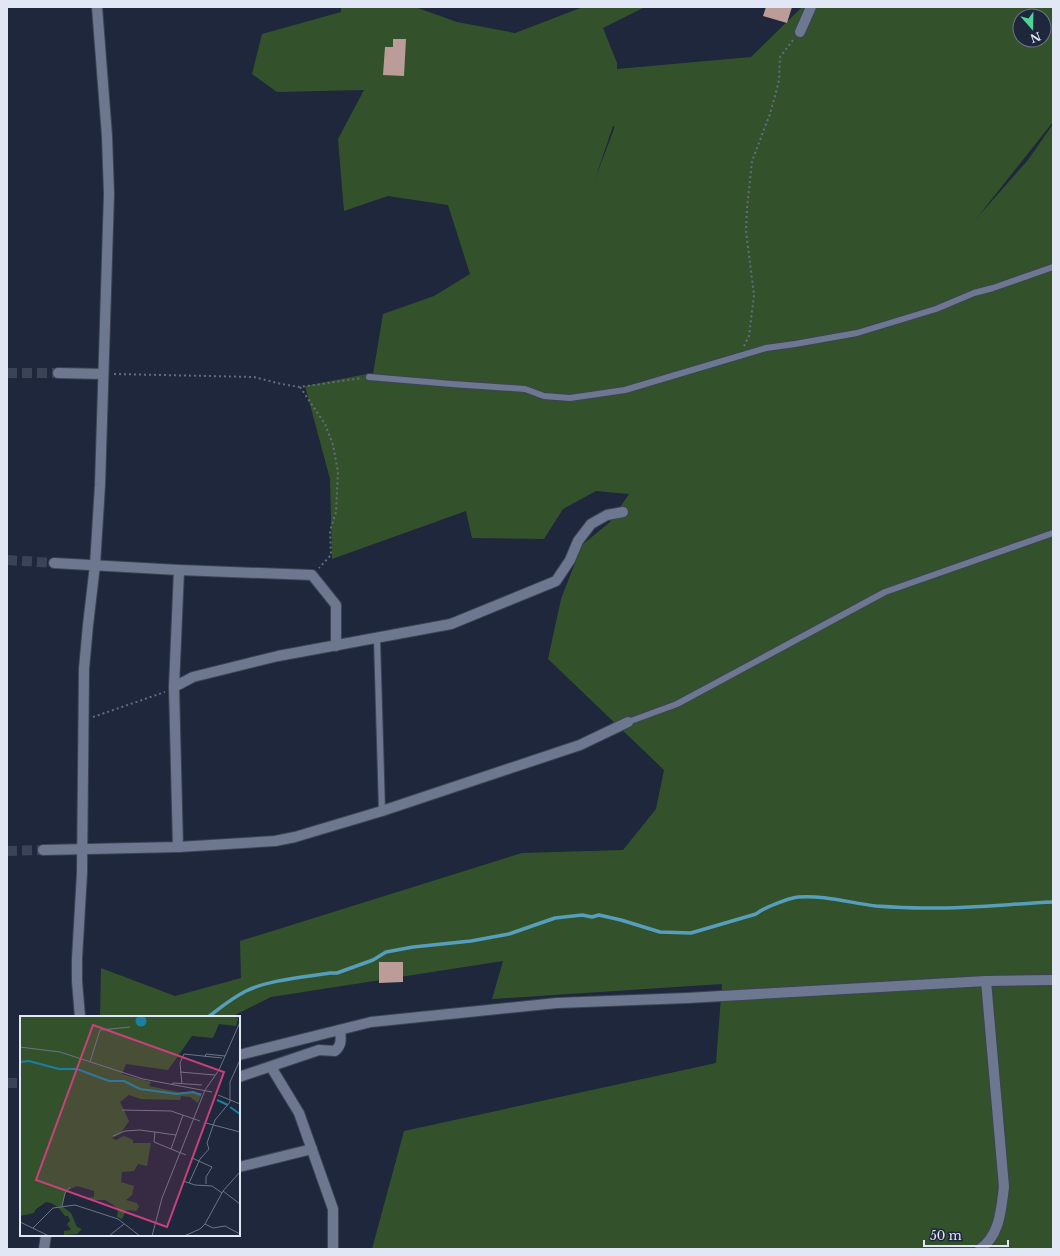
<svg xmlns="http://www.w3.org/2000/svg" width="1060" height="1256" font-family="'Libre Baskerville',serif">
<rect width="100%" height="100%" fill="#1e273b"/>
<path fill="#33522c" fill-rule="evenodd" d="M341,7H415L457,22L515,33L583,7H645L603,28L617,63V69L751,57L802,7H1053V122L976,219L1028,160L1053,124V1249H372L404,1131L716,1063L722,984L492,999L503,961L271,997L231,1017H100L101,968L175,996L241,978L240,941L522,853L623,850L656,809L664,770L548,659L561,599L582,545L610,522L629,494L596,491L563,509L544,539L472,538L466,511L332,559L330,479L305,386L367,374H373L383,314L434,296L470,274L448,205L388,196L344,211L338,139L364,90L277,92L252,74L262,34L341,12ZM1020,16H1044V40H1020ZM614,126V129L595,179L613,126Z"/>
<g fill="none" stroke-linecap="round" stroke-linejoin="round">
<path stroke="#569ebb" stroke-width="3.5" d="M208,1017C220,1008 232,998 246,991C268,980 305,977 330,973H337L373,960L386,952L413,947L471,941L509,934L555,918L582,915L592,917L599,915L621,920L660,932L691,933L756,914C763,908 789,898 798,897C825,895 850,903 876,906C891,907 907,908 922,908C966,909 1009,904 1053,902"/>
</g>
<g fill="#bc9c98">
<path d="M766,7H792L787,23L763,16Z"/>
<path d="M393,39H406L404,76L383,75L385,47H393Z"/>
<path d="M379,962H403V982L379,983Z"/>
</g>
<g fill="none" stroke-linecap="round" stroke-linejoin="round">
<g stroke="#3b4457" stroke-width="10" stroke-dasharray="10 5" stroke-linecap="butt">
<path d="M7,373H58"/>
<path d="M7,560L54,563"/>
<path d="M7,851L43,850"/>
</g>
<path stroke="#3b4457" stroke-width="10" stroke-dasharray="10 5" stroke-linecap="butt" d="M7,1083H21"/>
<defs>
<g id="service">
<path d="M369,377L452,384L525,389L544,396L570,398L625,390L766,348L795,344L857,333L936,309L974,293L993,288L1053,267"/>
<path d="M377,639L382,811"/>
<path d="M628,722L677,704L885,592L1053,533"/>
</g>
<g id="minor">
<path d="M800,32L811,7"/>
<path d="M58,373L103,374"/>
<path d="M54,563L179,570L174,687L178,847"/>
<path d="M179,570L312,575L336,605V646"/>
<path d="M174,687L193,677L278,656L451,624L556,581L570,560L578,541L591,524L607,515L623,512"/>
<path d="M43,850L178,847L275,841L295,837L382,811L580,745L628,722"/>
<path d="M271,1067L299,1113L333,1209V1249"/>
<path d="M239,1077L319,1050L335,1051C342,1045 341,1039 340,1030"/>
<path d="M239,1167L312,1149"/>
<path d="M980,1249C1000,1235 1001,1210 1004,1187L986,981"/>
</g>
<g id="tertiary">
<path d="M80,1017L77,981V959L82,873L84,669L88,625L95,565L100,485L109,194L107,136L97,7"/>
<path d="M239,1055L371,1022L557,1003L687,998L986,981L1053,980"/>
<path d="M44,1249L46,1235"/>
</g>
</defs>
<use href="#service" stroke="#3c4354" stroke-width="8"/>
<use href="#minor" stroke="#3c4354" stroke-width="12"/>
<use href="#tertiary" stroke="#3c4354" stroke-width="12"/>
<g stroke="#646c7e" stroke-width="2" stroke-dasharray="2 3" stroke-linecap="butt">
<path d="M744,346L749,336L754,295L746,231L747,208L752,161L770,114L775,96L779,80L780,57L793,40"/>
<path d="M114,374L254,377L281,384L300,387L362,378"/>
<path d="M300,387L325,424L333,445L338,472L336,512L330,531L331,555L319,568"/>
<path d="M93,717L165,692"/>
</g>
<use href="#service" stroke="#6d7890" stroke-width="6"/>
<use href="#minor" stroke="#6d7890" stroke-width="10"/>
<use href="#tertiary" stroke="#6d7890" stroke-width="10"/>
</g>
<g transform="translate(20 1016)">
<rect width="220" height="220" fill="#1e273b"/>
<path d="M0,0H219L216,10L199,8L193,22L172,20L148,54L106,48L102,58L131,66L129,70L158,76L182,77L178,87L170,81L161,80L160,84L121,83L109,79L100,86L109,105L100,118L92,122L96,124L104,120L113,124V127H131L127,150L118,148L114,155L102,156L101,166L114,170L112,179L106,184L117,187L119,191L116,195L106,194L102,203L97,201L98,193L92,188L85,184H68L66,182L74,181V175L57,170L46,175L42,190L51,197L57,211L62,213L57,218L44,219V215L51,214L47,208L50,205L48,200H45L38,191L31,187L26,186L16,193L14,197L0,200Z" fill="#33522c"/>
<path d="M115.5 5a5.5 5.5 0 1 1 11 0a5.5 5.5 0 1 1-11 0Z" fill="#1a7fa2"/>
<path fill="none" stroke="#1a7fa2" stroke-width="2" d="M0,46L9,45L39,53H57L89,65H104L120,73L157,78L173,76L181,79M197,84L208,89M210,91L220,98"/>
<path fill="none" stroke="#6c7485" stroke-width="1" d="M0,31L40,36L123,63L192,76M185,41L186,38L205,40M70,46L80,14L110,11M160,56L195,59M162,68L160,47L164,38L202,42M151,69L153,67L182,69M198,79L220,88M102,94L151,95L180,105M163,99L151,133L166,139M186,107L220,116M135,116L134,126L151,133M93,120L105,115L120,114L156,119M172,142L192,151L186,161V168M163,165L175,169L192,170L202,177M169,167L180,143L189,133L187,127L195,104L210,86V66L220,44M203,175L220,188M42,190L45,177L50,171M0,206L29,220M185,208L193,212L205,210L220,218M13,212L33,192L55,189L98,203L120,220M89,220L104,208M132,220L142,182L185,74L199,54L220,6M164,220L180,213L185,208L203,175L220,156"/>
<path fill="#c8417a" fill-opacity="0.15" stroke="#c8417a" stroke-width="2" d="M73,9L204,56L147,211L16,164Z"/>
<rect width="220" height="220" fill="none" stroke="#e1e7f5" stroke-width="2"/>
</g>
<rect width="1060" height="1256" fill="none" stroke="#e1e7f5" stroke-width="16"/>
<g transform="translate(1032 28) rotate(160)"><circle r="19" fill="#1e273b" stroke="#6c7485"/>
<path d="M0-3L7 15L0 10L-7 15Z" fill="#4ed399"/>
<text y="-6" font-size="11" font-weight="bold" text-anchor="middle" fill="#e1e7f5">N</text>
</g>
<path d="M924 1240v6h84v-6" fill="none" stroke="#e1e7f5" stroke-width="2"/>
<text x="930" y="1240" font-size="12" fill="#e1e7f5" stroke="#1e273b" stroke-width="3" paint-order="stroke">50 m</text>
</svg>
